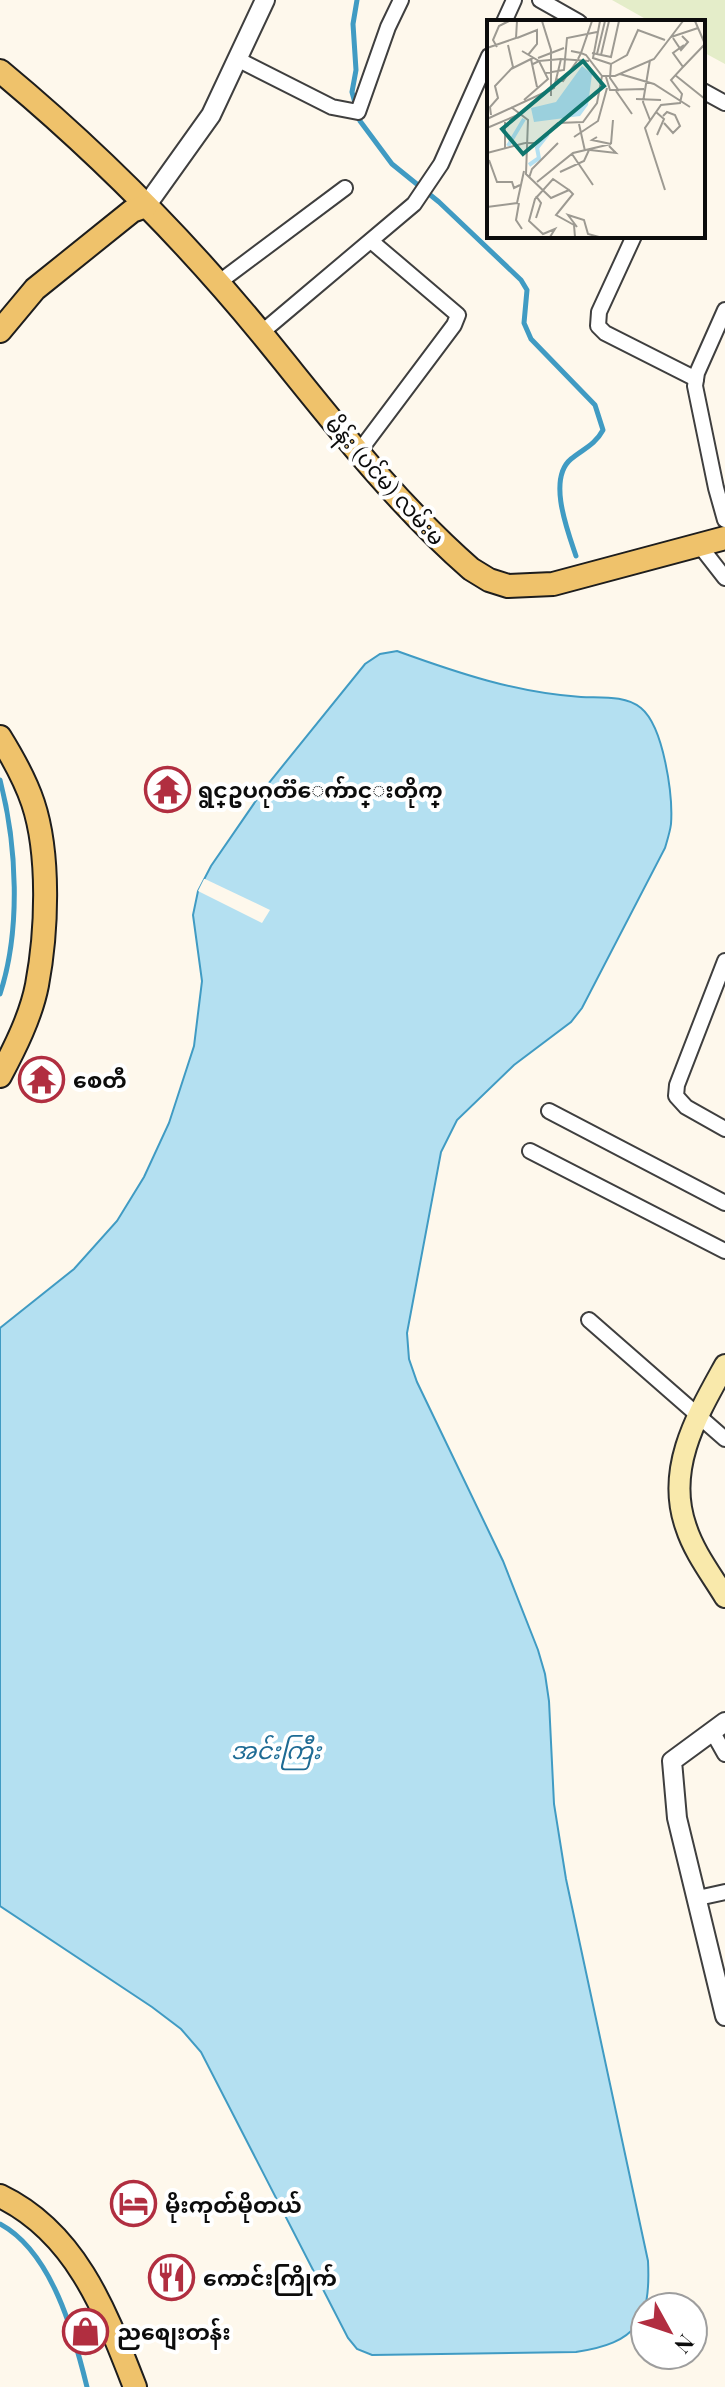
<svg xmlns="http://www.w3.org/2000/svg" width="725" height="2387" font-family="'Playfair Display','Noto Sans Myanmar',serif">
<rect width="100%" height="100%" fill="#fef8ec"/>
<path fill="#e4edc9" d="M612,0H725V64L703,52V22H651Z"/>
<path fill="#b4e0f1" stroke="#409bc3" stroke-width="2" d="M397,651C458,673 517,693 581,697C601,698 625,695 641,708C664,727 673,796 671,824C670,832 667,841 665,848L582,1008L571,1022L514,1065L457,1120L441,1152L407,1333L409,1359L417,1382L503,1561L538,1650L545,1674L549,1701L554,1804L566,1879L648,2261C651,2321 637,2343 576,2352L372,2355L357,2349L348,2338L201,2052L181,2029L152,2007L0,1906V1328L74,1269L117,1221L144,1177L169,1123L194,1046L202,981L193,915L198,891L211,866L264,789L365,664L380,654Z"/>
<path fill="#fef8ec" d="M204,879H205L270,910L262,923L198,891Z"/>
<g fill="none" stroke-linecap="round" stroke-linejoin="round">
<g stroke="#409bc3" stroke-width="5">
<path d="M357,0L353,24L356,70L352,92L360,121L392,164L439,202L521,280L527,290L524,323L531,339L595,405L603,430C595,445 583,449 571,459C547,479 568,532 576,556"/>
<path d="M0,780C17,845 21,930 0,994"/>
<path d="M0,2224C52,2252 74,2334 87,2387"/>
</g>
<defs>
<g id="minor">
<path d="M540,0L579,22"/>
<path d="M504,22L514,0"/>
<path d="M237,59L332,107L358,112L388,27L401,0"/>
<path d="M703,91L725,103"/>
<path d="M634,236L599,312L598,326L605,333L696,379"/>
<path d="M218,283L345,188"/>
<path d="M725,310L697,373L695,386L716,488L725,520"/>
<path d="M261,333L414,204L441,164L489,56"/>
<path d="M358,453L454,325L458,315L371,241"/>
<path d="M700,546L725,578"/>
<path d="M725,961L677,1085L676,1096L686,1107L725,1129"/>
<path d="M549,1111L725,1203"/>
<path d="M530,1151L725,1251"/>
<path d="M589,1320L725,1439"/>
<path d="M712,1731L725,1754"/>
<path d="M698,1898L725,1892"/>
</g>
<g id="tertiary">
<path d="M146,206L211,115L265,0"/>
<path d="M725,1722L672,1761L677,1818L725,2016"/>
</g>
<path id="secondary" d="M725,1365C698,1414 665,1468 686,1527C694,1552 711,1574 725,1597"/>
<g id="primary">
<path d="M0,71C95,150 183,238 261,333C328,415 391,499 471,569L489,580L508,586L553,584L725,538"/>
<path d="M0,331L35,289L132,211L146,206"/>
<path d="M0,737C13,758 25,779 33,803C50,854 47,932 37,985C31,1016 15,1048 0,1076"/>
<path d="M0,2196C77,2233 106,2313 135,2387"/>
</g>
</defs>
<use href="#minor" stroke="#3f3f3f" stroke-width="18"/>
<use href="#tertiary" stroke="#3f3f3f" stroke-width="22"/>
<use href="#secondary" stroke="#2e2e2e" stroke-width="24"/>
<use href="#primary" stroke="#1d1d1d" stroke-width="26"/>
<use href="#minor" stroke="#fff" stroke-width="14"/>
<use href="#tertiary" stroke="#fff" stroke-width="18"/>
<use href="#secondary" stroke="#f9e9ab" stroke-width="20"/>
<use href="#primary" stroke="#efc26b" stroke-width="22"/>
</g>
<defs>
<symbol id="temple-ring" viewBox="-11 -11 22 22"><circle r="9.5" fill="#fff" stroke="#b12e40" stroke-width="1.5"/><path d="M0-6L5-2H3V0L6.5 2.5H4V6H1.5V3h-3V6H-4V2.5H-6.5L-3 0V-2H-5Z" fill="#b12e40"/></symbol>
<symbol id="hotel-ring" viewBox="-11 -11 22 22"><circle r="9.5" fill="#fff" stroke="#b12e40" stroke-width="1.5"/><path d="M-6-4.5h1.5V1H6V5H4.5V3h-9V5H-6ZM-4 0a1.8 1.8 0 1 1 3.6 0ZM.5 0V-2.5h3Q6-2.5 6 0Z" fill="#b12e40"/></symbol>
<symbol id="restaurant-ring" viewBox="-11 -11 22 22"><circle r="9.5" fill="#fff" stroke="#b12e40" stroke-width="1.5"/><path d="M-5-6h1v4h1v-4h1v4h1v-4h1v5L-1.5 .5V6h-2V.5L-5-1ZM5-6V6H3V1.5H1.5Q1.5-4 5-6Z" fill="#b12e40"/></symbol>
<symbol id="shop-ring" viewBox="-11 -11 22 22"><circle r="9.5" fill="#fff" stroke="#b12e40" stroke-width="1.5"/><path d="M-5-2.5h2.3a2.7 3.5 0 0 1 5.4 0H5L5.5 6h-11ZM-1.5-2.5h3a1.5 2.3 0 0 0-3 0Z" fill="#b12e40"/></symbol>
</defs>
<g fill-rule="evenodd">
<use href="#temple-ring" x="142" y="764" width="51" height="51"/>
<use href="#temple-ring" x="16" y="1054" width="51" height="51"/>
<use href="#hotel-ring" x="108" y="2178" width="51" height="51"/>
<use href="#restaurant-ring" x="146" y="2252" width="51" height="51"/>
<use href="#shop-ring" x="60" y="2306" width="51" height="51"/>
</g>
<g text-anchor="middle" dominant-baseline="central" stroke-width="8" stroke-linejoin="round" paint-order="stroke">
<g font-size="22" fill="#0c0c0c" stroke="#fff">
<text transform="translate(386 480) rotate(48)">မိန်း (ပင်မ) လမ်းမ</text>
</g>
<g font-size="22" font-weight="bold" fill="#0c0c0c" stroke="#fff" text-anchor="start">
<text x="198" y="789">ရွင္ဥပဂုတၱေက်ာင္းတိုက္</text>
<text x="73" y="1079">စေတီ</text>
<text x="165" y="2204">မိုးကုတ်မိုတယ်</text>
<text x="203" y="2277">ကောင်းကြိုက်</text>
<text x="117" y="2331">ညစျေးတန်း</text>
</g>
<g font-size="24" font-style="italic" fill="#1e6b94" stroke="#fff">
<text x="276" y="1749">အင်းကြီး</text>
</g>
</g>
<g transform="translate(487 20)">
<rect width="218" height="218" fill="#fef8ec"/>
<path d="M95,46L105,54L101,85L93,96L47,102L44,88L69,82Z" fill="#b4e0f1"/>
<path fill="none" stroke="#b4e0f1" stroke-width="4" d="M21,126L37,99M42,145L52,138L50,128L61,114"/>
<path fill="none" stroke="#9d9a92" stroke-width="2" d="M55,1L64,30V76M113,1L106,38L124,44L123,58L132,71M184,17L211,8M30,18L50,10V24L41,35M186,18L194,30L201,22L195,16M10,27L6,20L12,6L22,1M0,28L29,18L30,1M35,31L52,41L74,39M84,31L94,33L105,1M105,33L124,37L132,1M110,34L118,1M114,35L122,1M51,38L77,28M44,39L50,67M91,39L94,33L99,35L115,56M124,44L140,35L151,10L178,20M196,47L218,24L208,1M24,49L46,38M59,53L77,50L80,18L110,12M133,54L167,64L203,87M188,55L218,79M115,56H128L167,39L196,1M119,57L123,70L157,69M69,59L76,61L90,41M129,71L145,94M149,79L174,80M37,80L61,59L52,41L46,44M24,87L41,100L39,154L64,178L82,170L86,174L69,195L87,205L88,217M169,92L177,99L170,115M4,95L3,87L11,78L8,66L26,47L21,25M176,96L180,92L188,95L193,106L186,113L177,103M0,99L67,68L74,39L102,41M163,100L156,82L163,40M18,102V128M92,104L98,131M0,108L33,94M87,117L111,101L120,68M38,123H49L71,103L96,102L110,83L115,56M124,124L126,100M103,130L129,133L122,126M0,133L38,123M85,134L106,165M2,140L10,162H25L27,168L33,165M73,152L97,141L102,130M42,158L45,149L71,123M50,162L86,133L124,124L105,120L110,117M178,170L158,108L174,85L193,83L195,74L184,60L196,47L186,33L197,25M32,183L29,200L35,209M0,187L30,183L37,151M49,198L54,183L49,176M90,207L81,195L97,200L101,214L112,217M63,217L68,209L56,214L42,201L48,179L66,159L82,170"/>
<path fill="#0f766e" fill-opacity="0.15" stroke="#0f766e" stroke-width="4" d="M96,41L117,66L36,134L15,109Z"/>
<rect width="218" height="218" fill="none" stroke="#0c0c0c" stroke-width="4"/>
</g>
<g transform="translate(669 2331) rotate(130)"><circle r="38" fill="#ffffff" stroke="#9e9e9e" stroke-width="2"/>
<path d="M0-6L14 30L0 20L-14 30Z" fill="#b12e40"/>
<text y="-12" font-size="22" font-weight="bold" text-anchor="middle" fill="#0c0c0c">N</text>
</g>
</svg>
